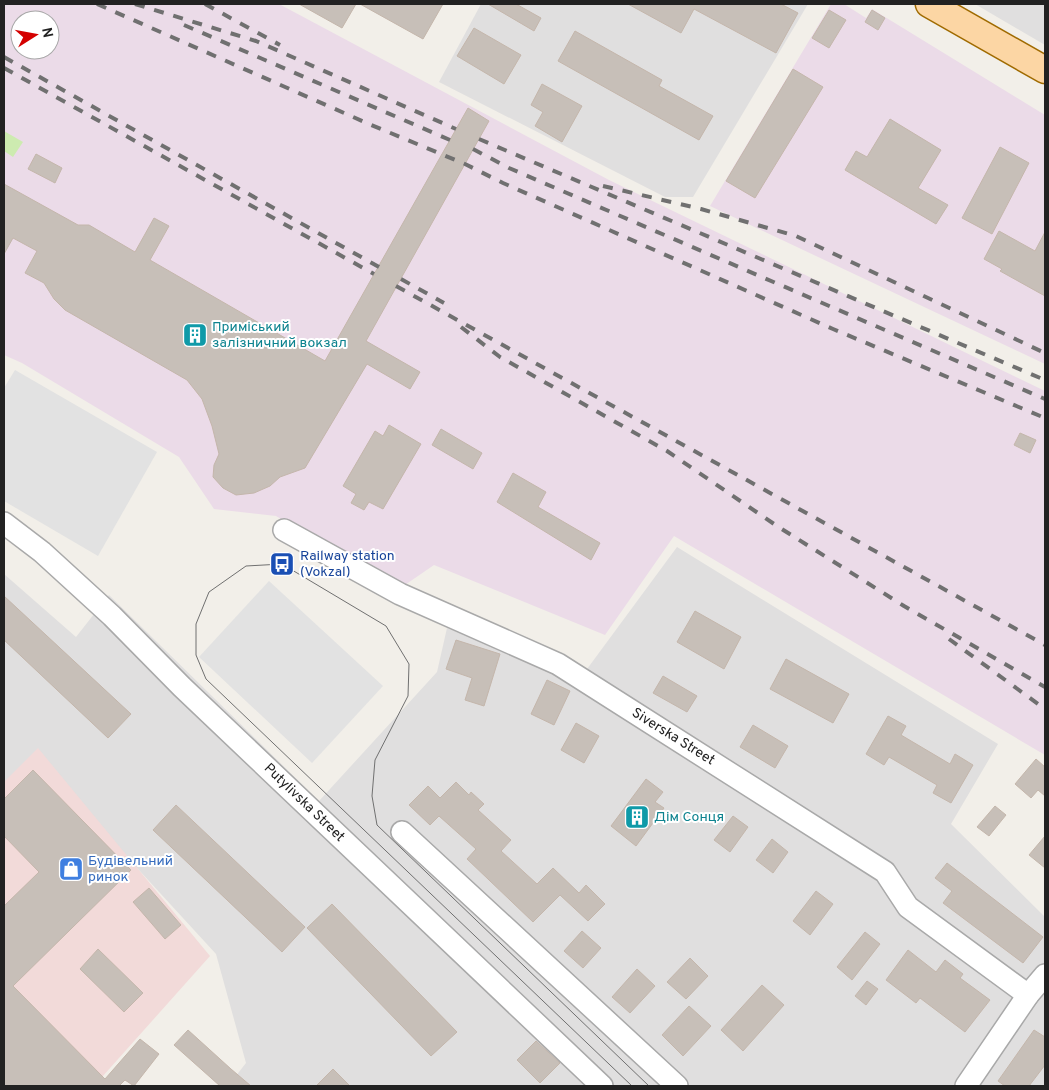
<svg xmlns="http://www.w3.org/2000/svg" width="1049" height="1090" font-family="Overpass,sans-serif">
<rect width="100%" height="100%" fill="#f2efe9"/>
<g fill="#e0dfdf">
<path d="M481,4H808L693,197H665L439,82Z"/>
<path d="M975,4H1045V45Z"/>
<path d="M677,547L998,744L951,824L1045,917V1086H228L246,1063L216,954L37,759L4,792V574L76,637L109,595L319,801L437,672L447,628L542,665L576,684Z"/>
</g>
<path fill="#f2dad9" d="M38,748L210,956L94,1086H4V782Z"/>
<g fill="#ebdbe8" fill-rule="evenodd">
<path d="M4,4H279L609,180L1045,391V755L674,536L605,635L434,565L399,589L276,516L214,509L179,457L22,363L4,355ZM20,20H50V50H20Z"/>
<path d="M831,4H844L866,18L872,9L1045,115V364L710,206Z"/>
</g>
<path fill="#cdebb0" d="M4,131L23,142L13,157L4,151Z"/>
<g fill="#e2e2e2">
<path d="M15,370L157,452L98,556L4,501V388Z"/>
<path d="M269,581L383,686L312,763L199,657Z"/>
</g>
<g fill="#c7bfb8" stroke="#c4b6ab">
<path d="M299,4H356L342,28Z"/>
<path d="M360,4H443L423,39Z"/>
<path d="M488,4H516L541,18L534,31Z"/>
<path d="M628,4H781L798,13L776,53L694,9L681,33Z"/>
<path d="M829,10L846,20L829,48L812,38Z"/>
<path d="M872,10L885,18L878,30L865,22Z"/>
<path d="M474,28L521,55L504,84L457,56Z"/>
<path d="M575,31L662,80L659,86L713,116L699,140L558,61Z"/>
<path d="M793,69L823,87L755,198L726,181Z"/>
<path d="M542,84L582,106L562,142L535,126L543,112L531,105Z"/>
<path d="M468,108L489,121L366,341L420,372L410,389L367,364L305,468L280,477L270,486L254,493L236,495L223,488L213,477L214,465L219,454L212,426L202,399L187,380L65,310L54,299L44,283L25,273L37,251L13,238L4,254V184L78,225H89L135,252L154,218L169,226L150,260L325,361Z"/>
<path d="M890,119L941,150L918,188L948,205L936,224L845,170L856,151L867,157Z"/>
<path d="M1000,147L1029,163L992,234L962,218Z"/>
<path d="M36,154L62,168L55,183L28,169Z"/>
<path d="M999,231L1035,251L1045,232V296L1000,271L1002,269L984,259Z"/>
<path d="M389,425L421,444L383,509L369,502L364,510L351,503L356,494L343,486L375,431L383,436Z"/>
<path d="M441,429L482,453L473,469L432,445Z"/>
<path d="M1020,433L1036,440L1030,453L1014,445Z"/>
<path d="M513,473L546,492L538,507L600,543L591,560L497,502Z"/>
<path d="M4,596L131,714L108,738L4,640Z"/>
<path d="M695,611L741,637L724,669L677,642Z"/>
<path d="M456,640L500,654L484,706L465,700L472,678L446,669Z"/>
<path d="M786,659L849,694L833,723L770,689Z"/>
<path d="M663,676L697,696L687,712L653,693Z"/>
<path d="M547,680L570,691L554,725L531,714Z"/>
<path d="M888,716L906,726L901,735L950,764L955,754L973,765L951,803L933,793L937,785L889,757L884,765L866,754Z"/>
<path d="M576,723L599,736L584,763L561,750Z"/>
<path d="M753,725L788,746L775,768L740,747Z"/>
<path d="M1036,759L1045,767V796L1038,790L1031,798L1015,784Z"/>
<path d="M33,770L131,870L13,986L105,1079L140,1039L159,1054L134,1086L125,1080L119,1086H4V906L39,872L4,836V799Z"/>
<path d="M646,779L663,792L655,802L664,808L636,846L611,826Z"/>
<path d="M456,782L469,795L471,792L484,804L478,810L511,840L501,851L537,884L553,868L579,893L586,885L605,904L588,921L560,895L533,922L467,859L476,849L439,816L430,825L409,805L428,786L440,798Z"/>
<path d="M176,805L305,927L282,952L153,830Z"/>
<path d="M995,806L1006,815L989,836L977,827Z"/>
<path d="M733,816L748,827L730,852L714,840Z"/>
<path d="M1045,836V868L1029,855Z"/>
<path d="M772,839L788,852L773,873L756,860Z"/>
<path d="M947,863L1043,937L1023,963L943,903L952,891L935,878Z"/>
<path d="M149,888L181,925L165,939L133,902Z"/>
<path d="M816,891L833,904L810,935L793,921Z"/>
<path d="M332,904L457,1032L431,1056L307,928Z"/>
<path d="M582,931L601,948L583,968L564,951Z"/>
<path d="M865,932L880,944L852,980L837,967Z"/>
<path d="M98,949L143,993L124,1012L80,969Z"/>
<path d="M908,950L936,972L945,960L963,974L960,978L990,1000L965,1032L920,998L916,1003L886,980Z"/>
<path d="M690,958L708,976L686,999L667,982Z"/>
<path d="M637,969L655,986L630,1013L612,997Z"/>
<path d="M867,981L878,989L866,1005L855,996Z"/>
<path d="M762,985L784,1005L743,1051L721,1030Z"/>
<path d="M689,1006L711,1026L683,1056L662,1035Z"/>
<path d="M188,1030L231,1069L251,1086H220L174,1045Z"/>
<path d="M1034,1030L1045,1037V1065L1029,1086H1005L998,1081Z"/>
<path d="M536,1041L560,1063L540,1083L517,1060Z"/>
<path d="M333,1069L350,1086H316Z"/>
</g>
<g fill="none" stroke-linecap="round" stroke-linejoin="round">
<defs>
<g id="minor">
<path d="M4,523L42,552L112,616L182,687L602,1086"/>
<path d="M284,530L400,594L558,664L885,872L908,907L1028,995"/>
<path d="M402,832L677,1086"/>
<path d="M966,1086L1028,995L1045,975"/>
</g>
<path id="major" d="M929,4L1045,70"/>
</defs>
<use href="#minor" stroke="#a9a9a9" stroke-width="24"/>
<use href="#major" stroke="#a06b00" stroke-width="29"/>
<use href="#minor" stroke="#fff" stroke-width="21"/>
<use href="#major" stroke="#fcd6a4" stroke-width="26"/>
<path stroke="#707070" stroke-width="1" d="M632,1086L206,679L196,655V624L209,592L246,566L282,564L386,626L409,664L408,696L375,760L372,796L377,825L649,1086"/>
<g stroke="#707070" stroke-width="4" stroke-dasharray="10 10" stroke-linecap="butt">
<path d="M97,4L369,124L465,164L503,183L833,329L1045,418"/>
<path d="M135,4L256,41L456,129"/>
<path d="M205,4L280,45"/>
<path d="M184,25L450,140"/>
<path d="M4,57L379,267"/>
<path d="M4,68L374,274"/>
<path d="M479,139L1045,380"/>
<path d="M473,149L509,168L1045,399"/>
<path d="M603,186L701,209L796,236L1045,353"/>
<path d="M401,279L444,303"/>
<path d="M396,286L1045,645"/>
<path d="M461,327L500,357L667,451L777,526L904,606L1045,687"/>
<path d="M949,639L1045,709"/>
</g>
</g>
<defs>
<symbol id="building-square" viewBox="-11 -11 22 22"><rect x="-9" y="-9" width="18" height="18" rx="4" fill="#0f9aa8" stroke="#fff"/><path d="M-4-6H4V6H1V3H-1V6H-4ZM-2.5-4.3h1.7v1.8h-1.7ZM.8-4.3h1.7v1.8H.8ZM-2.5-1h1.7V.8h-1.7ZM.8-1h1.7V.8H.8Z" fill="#fff"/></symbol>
<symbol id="bus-square" viewBox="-11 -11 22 22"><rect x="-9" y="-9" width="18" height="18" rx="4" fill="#1a4fb4" stroke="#fff"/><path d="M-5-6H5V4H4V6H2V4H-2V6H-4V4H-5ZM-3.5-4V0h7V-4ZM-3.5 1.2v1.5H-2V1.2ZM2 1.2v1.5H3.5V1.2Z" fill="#fff"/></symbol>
<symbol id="shop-square" viewBox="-11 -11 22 22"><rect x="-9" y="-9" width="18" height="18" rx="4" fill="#3f7fe0" stroke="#fff"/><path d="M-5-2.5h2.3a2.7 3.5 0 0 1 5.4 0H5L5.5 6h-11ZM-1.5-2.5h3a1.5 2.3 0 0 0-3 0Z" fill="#fff"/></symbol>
</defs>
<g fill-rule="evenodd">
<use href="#building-square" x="181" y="321" width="28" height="28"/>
<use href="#bus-square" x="268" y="550" width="28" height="28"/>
<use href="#building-square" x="623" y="803" width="28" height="28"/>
<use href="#shop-square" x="57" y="855" width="28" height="28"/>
</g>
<g text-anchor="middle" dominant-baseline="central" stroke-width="4" stroke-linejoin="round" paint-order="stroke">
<g font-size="14" fill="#0d838f" stroke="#fff" text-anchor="start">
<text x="212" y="327">Приміський<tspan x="212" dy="16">залізничний вокзал</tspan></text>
<text x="654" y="817">Дім Сонця</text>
</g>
<g font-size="14" fill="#164399" stroke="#fff" text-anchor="start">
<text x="300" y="556">Railway station<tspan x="300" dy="16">(Vokzal)</tspan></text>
</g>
<g font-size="14" fill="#222" stroke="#fff">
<text transform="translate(673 737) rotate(32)">Siverska Street</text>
<text transform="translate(304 803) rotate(44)">Putylivska Street</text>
</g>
<g font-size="14" fill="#366cbe" stroke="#fff" text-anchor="start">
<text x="88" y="861">Будівельний<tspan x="88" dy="16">ринок</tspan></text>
</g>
</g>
<rect width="1049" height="1090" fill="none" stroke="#222222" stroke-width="10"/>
<g transform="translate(35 35) rotate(79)"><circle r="24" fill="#ffffff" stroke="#a7a7a7"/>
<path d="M0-4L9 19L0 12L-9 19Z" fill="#d40000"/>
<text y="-8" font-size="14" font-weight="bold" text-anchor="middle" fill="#222222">N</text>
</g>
</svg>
